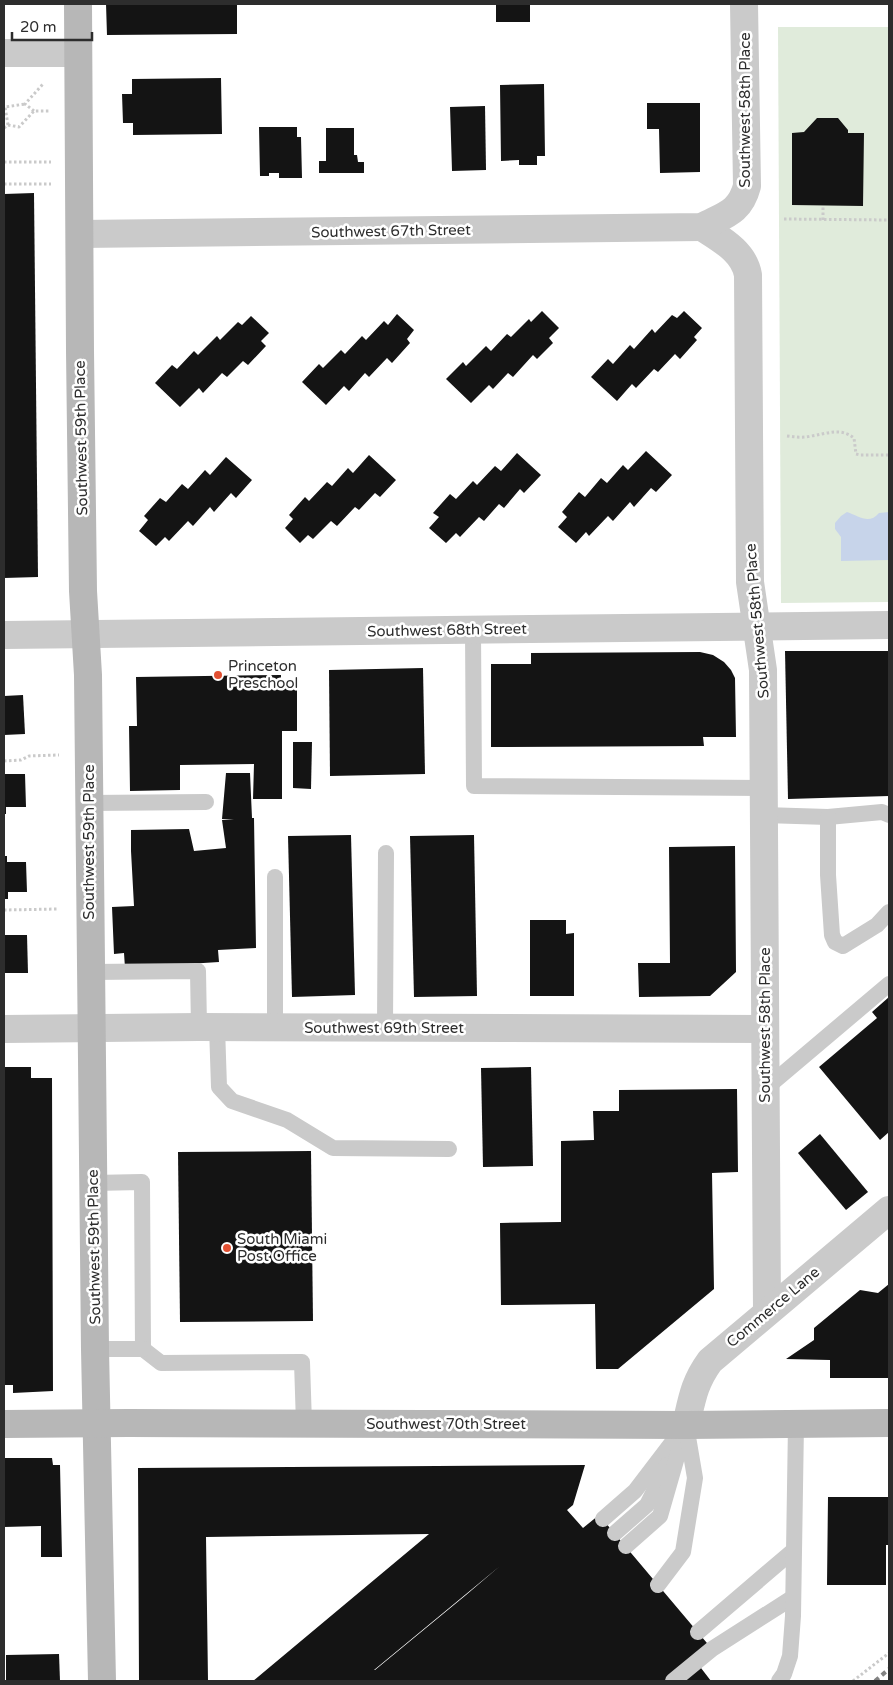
<svg xmlns="http://www.w3.org/2000/svg" width="893" height="1685" font-family="'Varela Round',sans-serif">
<rect width="100%" height="100%" fill="#fff"/>
<path fill="#e0ebdb" d="M778,27H889V602L781,603Z"/>
<path fill="#c7d4ea" d="M847,512C859,516 869,525 879,513L889,512V560L841,561V537L835,529V523L841,516Z"/>
<g fill="#141414" fill-rule="evenodd">
<path d="M106,4H237V34L107,35Z"/>
<rect x="496" y="4" width="34" height="18"/>
<path d="M221,78L222,134L133,135V123H123L122,94H132V79Z"/>
<path d="M544,84L545,156H537V165H519V160L501,161L500,85Z"/>
<path d="M647,103H700V172L660,173L659,129H647Z"/>
<path d="M485,106L486,170L452,171L450,107Z"/>
<path d="M817,118H838L848,130V133H864L863,206L792,205V133L804,132Z"/>
<path d="M259,127H297V137H301L302,178H279V173H269V176H260Z"/>
<path d="M326,128H354V155H357L358,162H364V173H319V161H326Z"/>
<path d="M34,193L38,577L4,578V194Z"/>
<path d="M542,311L559,328L549,338L553,343L537,359L533,355L513,377L508,373L493,389L489,385L471,403L446,379L463,362L466,366L486,346L491,351L507,334L511,337L529,319L531,322Z"/>
<path d="M684,311L702,328L694,337L697,340L680,359L675,354L658,372L654,369L636,388L632,384L617,401L591,377L608,359L613,364L630,345L634,349L652,329L655,333L672,315L677,318Z"/>
<path d="M397,314L414,330L407,339L410,343L392,363L387,358L369,377L365,373L349,391L344,386L326,405L302,382L319,364L323,368L341,350L345,354L362,336L366,340L384,321L388,325Z"/>
<path d="M251,316L269,333L261,341L266,346L248,365L243,361L227,377L222,373L203,393L199,388L180,407L155,383L172,365L177,369L194,351L198,355L217,336L220,340L238,322L242,325Z"/>
<path d="M646,451L672,475L656,492L651,488L634,507L630,502L613,521L608,516L589,536L586,532L576,543L558,527L567,517L562,512L579,492L585,497L601,478L607,483L623,465L628,470Z"/>
<path d="M517,453L541,475L524,493L520,489L504,508L499,504L484,521L479,517L460,537L456,533L446,543L429,528L439,517L433,513L450,494L456,499L473,481L477,485L495,466L501,471Z"/>
<path d="M369,455L396,480L380,497L375,493L359,510L355,507L337,526L331,521L313,539L308,535L300,543L285,528L293,519L289,515L305,497L309,501L327,482L332,486L348,468L353,473Z"/>
<path d="M226,457L252,480L236,498L231,493L214,512L210,507L193,526L188,521L169,541L165,537L156,546L139,531L148,520L144,516L160,498L166,502L182,484L188,489L205,470L210,475Z"/>
<path d="M785,651H889V796L788,799Z"/>
<path d="M700,652L713,655L724,662L731,670L735,678L736,737H703L704,746L491,747V664H531V653Z"/>
<path d="M423,668L425,774L330,776L329,670Z"/>
<path d="M281,675V686L297,687V731H282V799H253L254,764L180,765V790L130,791L129,726H137L136,677Z"/>
<path d="M23,695L25,734L4,735V696Z"/>
<path d="M293,742H312L311,789L293,788Z"/>
<path d="M226,773H250L252,818H254L256,948L218,950L219,962L125,968L124,953L114,954L112,907L134,906L131,851V830L189,829L194,851L226,848L222,820L234,819H222Z"/>
<path d="M4,774H25L26,807H6V814H4Z"/>
<path d="M351,835L355,995L292,997L288,836Z"/>
<path d="M474,835L477,996L414,997L410,836Z"/>
<path d="M735,846L736,972L710,996L639,997L638,963H670L669,847Z"/>
<path d="M4,856H7V862H26L27,892H8V899H4Z"/>
<path d="M530,920H566V934L574,933V996H530Z"/>
<path d="M4,935H27L28,973H4Z"/>
<path d="M889,997V1132L880,1140L819,1067L877,1018L872,1012Z"/>
<path d="M4,1067H31V1078H52L53,1391L13,1393V1385H4Z"/>
<path d="M531,1067L533,1166L483,1167L481,1068Z"/>
<path d="M737,1089L738,1172L712,1173L714,1289L618,1369H596L595,1304L501,1305L500,1223L561,1222V1141L594,1140L593,1111H619V1090Z"/>
<path d="M820,1134L868,1192L846,1210L798,1153Z"/>
<path d="M311,1151L313,1321L180,1322L178,1152Z"/>
<path d="M889,1284V1378H830V1360L786,1359L814,1340V1328L860,1290L878,1293Z"/>
<path d="M4,1458H52L53,1465H60L62,1557H41V1526L4,1527Z"/>
<path d="M585,1465L573,1505L567,1510L583,1528L599,1515L712,1649L701,1668L711,1681H253L429,1534L206,1537L208,1681H139L138,1468ZM500,1566L466,1595L375,1670H374Z"/>
<path d="M828,1497H889V1545H886V1585H827Z"/>
<path d="M59,1654L60,1681H6V1655Z"/>
</g>
<g fill="none" stroke-linecap="round" stroke-linejoin="round">
<g stroke="#cacaca" stroke-width="3" stroke-dasharray="2.5 2.5" stroke-linecap="butt">
<path d="M34,111L25,104L43,84"/>
<path d="M8,125L5,107L25,104"/>
<path d="M4,128L8,125L19,127L34,111H49"/>
<path d="M4,162H51"/>
<path d="M4,184H51"/>
<path d="M784,219L889,220"/>
<path d="M823,220V205"/>
<path d="M787,436C795,437 803,438 811,436C827,434 840,427 854,438L856,454L860,455H889"/>
<path d="M4,761L21,760L29,756L59,755"/>
<path d="M4,910L58,909"/>
<path d="M853,1681L889,1653"/>
</g>
<g stroke="#cacaca" stroke-width="16">
<path d="M473,630L474,786L764,788"/>
<path d="M89,803L206,802"/>
<path d="M764,815L828,817L882,812L889,815"/>
<path d="M828,817V875L832,935L835,942L843,946L877,925L889,912"/>
<path d="M275,877V1028"/>
<path d="M91,972L198,971L199,1027"/>
<path d="M217,1027L219,1087L232,1101L287,1120L333,1148L449,1149"/>
<path d="M385,1027L386,853"/>
<path d="M765,1089L889,984"/>
<path d="M93,1183L142,1182L143,1349L161,1363L302,1362L304,1424"/>
<path d="M95,1349H143"/>
<path d="M603,1519L635,1491L680,1432"/>
<path d="M615,1533L647,1505L667,1465"/>
<path d="M626,1546L660,1516L685,1429"/>
<path d="M658,1585L683,1552L695,1478L686,1425"/>
<path d="M698,1632L794,1550"/>
<path d="M673,1681L712,1649L792,1598"/>
<path d="M779,1681L784,1674L790,1656L793,1616L796,1424"/>
</g>
<g stroke="#cacaca" stroke-width="28">
<path d="M4,53H78"/>
<path d="M702,227C720,239 744,251 748,275L750,582L763,670L767,1312"/>
<path d="M80,234L702,227C724,215 740,213 747,186L744,4"/>
<path d="M4,635L889,625"/>
<path d="M4,1029L199,1027L765,1029"/>
<path d="M686,1425C692,1399 694,1383 710,1361L889,1210"/>
</g>
<g stroke="#b7b7b7" stroke-width="28">
<path d="M78,4L80,351L83,591L88,675L95,1349L102,1681"/>
<path d="M4,1424L128,1423L686,1425L889,1423"/>
</g>
<path stroke="#828282" stroke-width="4" stroke-dasharray="5 4" stroke-linecap="butt" d="M875,1681L889,1669"/>
</g>
<g fill="#e25032" stroke="#fff" stroke-width="2">
<circle cx="218" cy="675" r="5"/>
<circle cx="227" cy="1248" r="5"/>
</g>
<g text-anchor="middle" dominant-baseline="central" stroke-width="5" stroke-linejoin="round" paint-order="stroke">
<g font-size="15" fill="#2d2d2d" stroke="#fff">
<text transform="translate(745 110) rotate(-90)">Southwest 58th Place</text>
<text transform="translate(391 231) rotate(-1)">Southwest 67th Street</text>
<text transform="translate(81 438) rotate(-91)">Southwest 59th Place</text>
<text transform="translate(757 621) rotate(-95)">Southwest 58th Place</text>
<text transform="translate(447 630) rotate(-1)">Southwest 68th Street</text>
<text transform="translate(89 842) rotate(-90)">Southwest 59th Place</text>
<text transform="translate(765 1025) rotate(-90)">Southwest 58th Place</text>
<text x="384" y="1028">Southwest 69th Street</text>
<text transform="translate(94 1247) rotate(-91)">Southwest 59th Place</text>
<text transform="translate(773 1307) rotate(-40)">Commerce Lane</text>
<text x="446" y="1424">Southwest 70th Street</text>
</g>
<g font-size="15" fill="#2d2d2d" stroke="#fff" text-anchor="start">
<text x="228" y="666">Princeton<tspan x="228" dy="17">Preschool</tspan></text>
<text x="237" y="1239">South Miami<tspan x="237" dy="17">Post Office</tspan></text>
</g>
</g>
<rect width="893" height="1685" fill="none" stroke="#2d2d2d" stroke-width="10"/>
<path d="M12 32v8h80v-8" fill="none" stroke="#2d2d2d" stroke-width="2.5"/>
<text x="20" y="32" font-size="15" fill="#2d2d2d" stroke="#ffffff" stroke-width="4" paint-order="stroke">20 m</text>
</svg>
